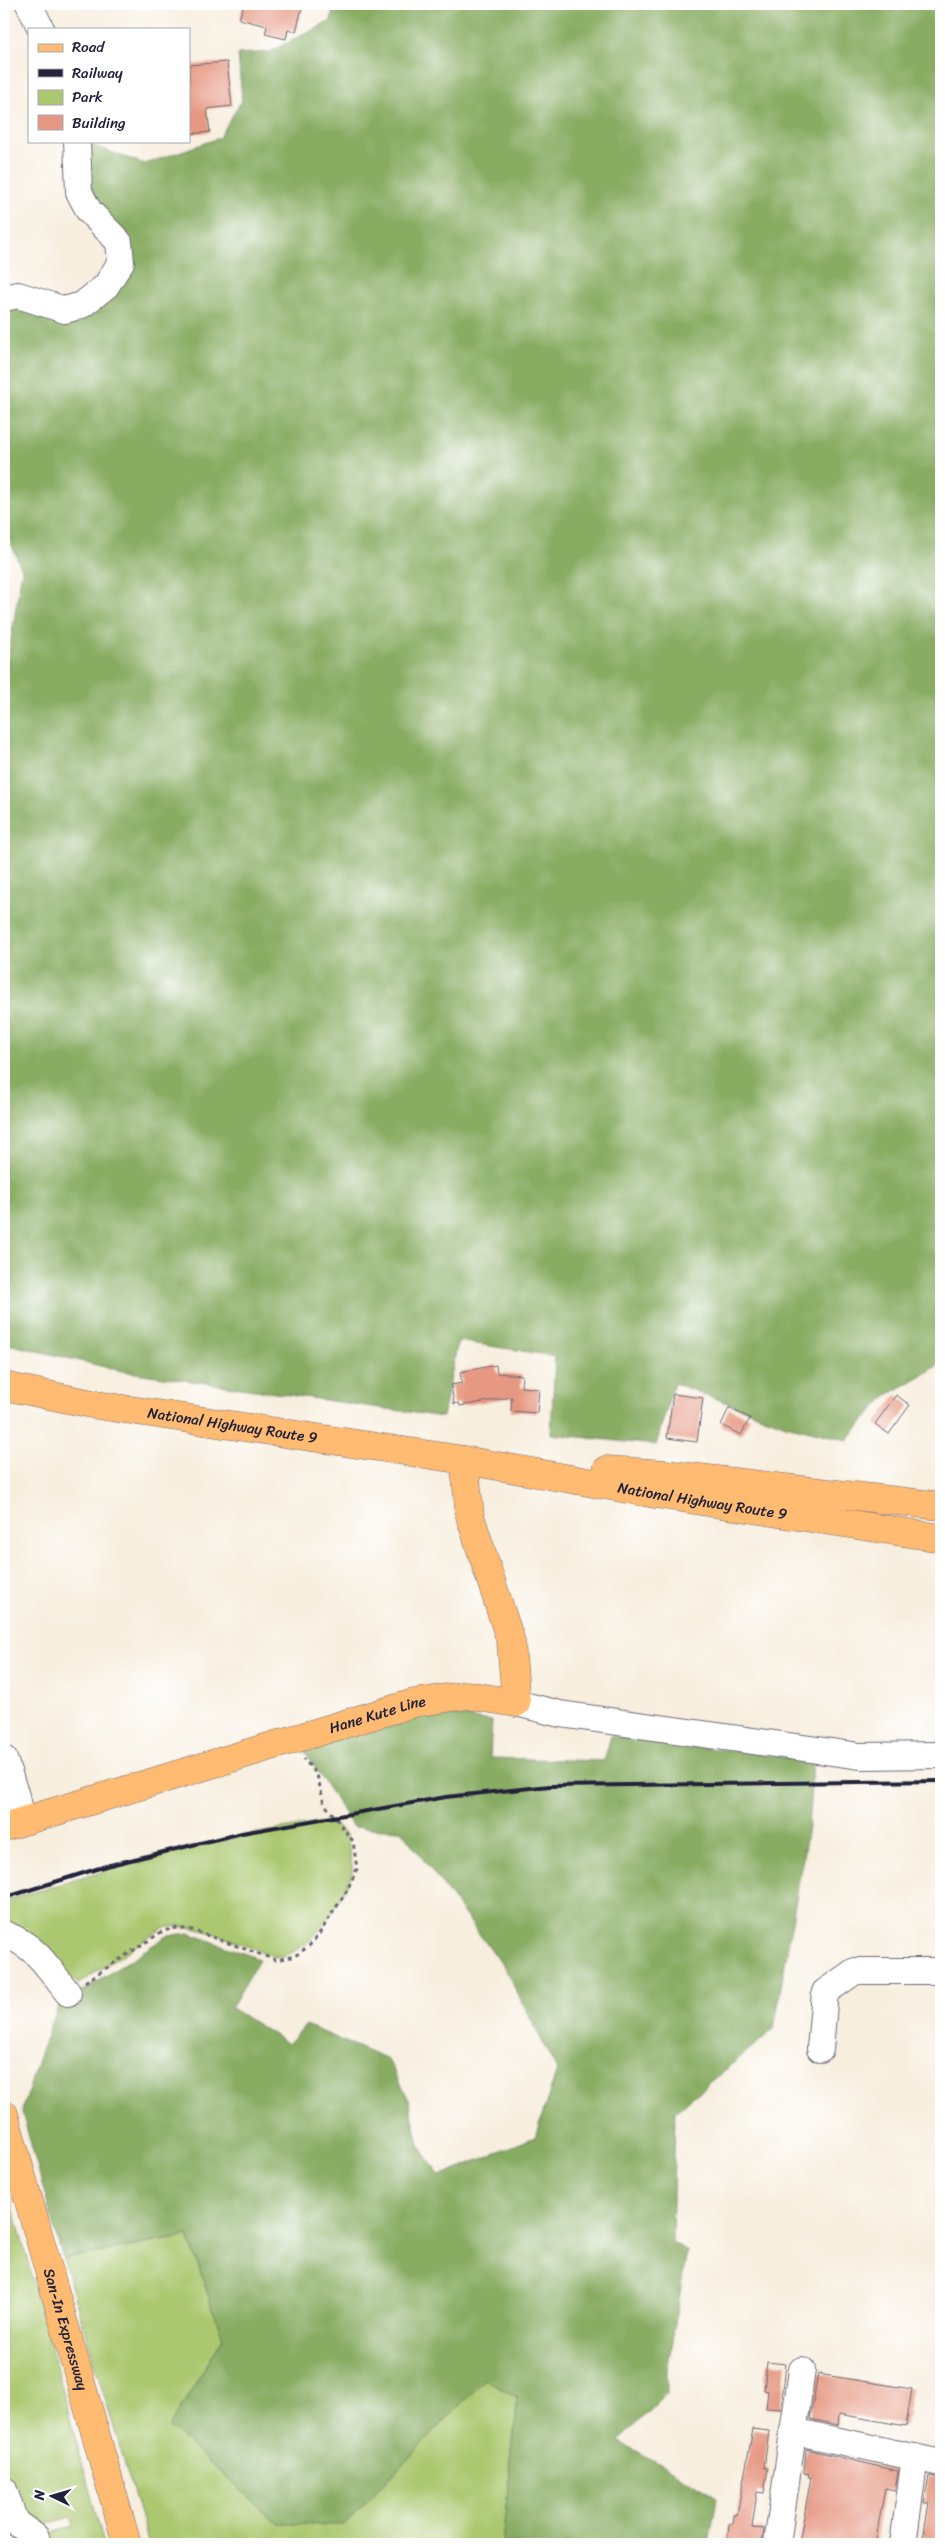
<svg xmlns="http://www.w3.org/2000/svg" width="945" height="2548" font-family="Sriracha,sans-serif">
<rect width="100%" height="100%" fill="#fff"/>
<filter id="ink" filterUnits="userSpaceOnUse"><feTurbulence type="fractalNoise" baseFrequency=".02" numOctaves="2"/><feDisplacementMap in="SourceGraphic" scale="10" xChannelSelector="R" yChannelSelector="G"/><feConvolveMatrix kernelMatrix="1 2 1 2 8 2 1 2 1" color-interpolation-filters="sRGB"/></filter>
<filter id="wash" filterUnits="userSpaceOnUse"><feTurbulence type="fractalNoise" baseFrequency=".0096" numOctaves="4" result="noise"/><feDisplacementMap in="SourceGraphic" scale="20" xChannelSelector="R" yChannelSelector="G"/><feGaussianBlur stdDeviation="1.12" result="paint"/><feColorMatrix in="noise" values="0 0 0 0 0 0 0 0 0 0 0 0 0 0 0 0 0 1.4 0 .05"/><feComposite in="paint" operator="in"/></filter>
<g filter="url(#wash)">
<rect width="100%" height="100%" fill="#f7eede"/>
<g fill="#abc86f" stroke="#667555">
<path d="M331,1821L347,1836L352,1865V1874C337,1907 314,1953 275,1957C242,1945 197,1921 163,1928L78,1984L4,1930V1901L159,1855L240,1836Z"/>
<path d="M4,2173L104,2544H47L45,2534L73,2527L71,2517C62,2519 53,2523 44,2523C13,2524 10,2491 4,2468Z"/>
<path d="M188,2236L223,2338L169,2427L344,2525L485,2379L518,2397L502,2544H149L63,2259Z"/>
</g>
<g fill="#88ac62" stroke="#55674e">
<path d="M334,4H941V1364L886,1396L847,1440L786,1425L674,1383L656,1445L551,1434L555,1356L458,1341L443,1417L122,1371L4,1343V684L22,570L4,526V304L63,316L118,272L83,193L82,142L145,164L219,138L242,100L238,54L269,52L331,21Z"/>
<path d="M446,1714L492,1721L490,1758L604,1761L611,1736L813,1761L808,1827L774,2029L675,2112L672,2242L687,2251L667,2371V2393L619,2441L717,2497L709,2544H502L518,2397L485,2379L344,2525L279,2524L169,2427L223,2338L188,2236L63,2259L22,2112L39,2056L58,2007L167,1936L189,1933L259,1959L231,2008L288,2044L306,2025L388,2060L409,2100L419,2145L440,2176L535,2137L557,2070L504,1967L401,1830L353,1827L303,1748L379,1721Z"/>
</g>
<g id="blocks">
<g fill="#e69882">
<path d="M244,4H303L296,32L288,30L286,39L265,34L267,26L239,19Z"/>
<path d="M227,62L232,106L207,109L210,132L189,134V65Z"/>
<path d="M496,1365L497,1373L522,1375L521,1387L539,1389L537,1413L511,1411L512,1397L460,1406L459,1403L454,1404L451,1385L462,1383L460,1372Z"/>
<path d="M673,1394L703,1398L697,1442L667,1438Z"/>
<path d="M896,1395L910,1405L889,1434L875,1424Z"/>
<path d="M729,1408L750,1418L741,1435L721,1425Z"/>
<path d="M767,2362L786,2364L781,2409L766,2408L768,2391L764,2390Z"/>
<path d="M818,2374L912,2389L906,2426L839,2414L838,2425L810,2419Z"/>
<path d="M753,2429L769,2431L764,2468H768L764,2493L757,2492L752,2528L764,2529L762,2544H727L729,2524H733L734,2515H737Z"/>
<path d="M806,2449L898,2471L895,2490L885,2488L875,2544H799L811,2477H808L809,2474L804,2473Z"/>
<path d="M929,2476L941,2478V2544H922L929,2503H924Z"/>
</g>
</g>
</g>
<g filter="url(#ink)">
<use href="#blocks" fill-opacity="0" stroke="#6d6974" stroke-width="1"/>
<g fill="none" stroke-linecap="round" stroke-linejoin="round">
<defs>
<g id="minor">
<path d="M29,4L41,29"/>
<path d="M4,298L18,295L65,310L82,305L106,286L121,262L119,242L89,211L79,192L77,141"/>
<path d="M516,1703L560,1714L860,1756L941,1755"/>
<path d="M4,1759L24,1821"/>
<path d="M4,1934C37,1946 47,1967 68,1993"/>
<path d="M820,2049L825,1992L855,1971H941"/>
<path d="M793,2431L941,2463"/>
<path d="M4,2490L15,2522L36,2537L38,2544"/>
<path d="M777,2544L802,2370"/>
<path d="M903,2544L915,2457"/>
</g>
<g id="major">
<path id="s1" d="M4,1827L414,1703L467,1695L516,1703L511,1642L470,1516L464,1460"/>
</g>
<g id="highway">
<path id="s2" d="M4,1386L97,1405L464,1460L655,1494L941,1538"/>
<path d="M607,1470L665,1474L941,1506"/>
<path id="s3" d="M4,2114L127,2544"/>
</g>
</defs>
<use href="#minor" stroke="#6d6974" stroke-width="28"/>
<use href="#major" stroke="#6d6974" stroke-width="29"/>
<use href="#highway" stroke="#6d6974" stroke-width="29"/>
<path stroke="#6d6974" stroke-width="3" stroke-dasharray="4 4" stroke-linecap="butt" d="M85,1982L163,1931L176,1928L192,1930L276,1960L295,1956L309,1946L319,1934L346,1892L357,1869L353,1841L324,1803L317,1775L304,1759"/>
<use href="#minor" stroke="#fff" stroke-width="26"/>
<use href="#major" stroke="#ffbb71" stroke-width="28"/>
<use href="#highway" stroke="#ffbb71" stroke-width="28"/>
<path stroke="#22223b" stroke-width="4" d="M4,1898L106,1866L242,1833L446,1797L550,1786L941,1781"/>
</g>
</g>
<g text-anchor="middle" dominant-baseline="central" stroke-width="4.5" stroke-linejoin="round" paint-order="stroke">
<g font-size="15" fill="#22223b" stroke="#fff">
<text stroke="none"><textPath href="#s2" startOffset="232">National Highway Route 9</textPath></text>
<text stroke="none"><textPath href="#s2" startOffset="708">National Highway Route 9</textPath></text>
<text stroke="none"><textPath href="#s1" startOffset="390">Hane Kute Line</textPath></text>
<text stroke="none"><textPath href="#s3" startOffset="224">San-In Expressway</textPath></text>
</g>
</g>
<rect width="945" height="2548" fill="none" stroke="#fff" stroke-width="20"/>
<rect x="28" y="28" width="162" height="115" fill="#ffffff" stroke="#a7a7b1"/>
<rect x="38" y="44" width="25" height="8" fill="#ffbb71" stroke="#a7a7b1"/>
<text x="72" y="52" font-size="15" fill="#22223b">Road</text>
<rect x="38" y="69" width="25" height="8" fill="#22223b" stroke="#a7a7b1"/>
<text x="72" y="78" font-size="15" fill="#22223b">Railway</text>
<rect x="38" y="90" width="25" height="15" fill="#abc86f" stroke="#a7a7b1"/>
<text x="72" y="102" font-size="15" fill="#22223b">Park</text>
<rect x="38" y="115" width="25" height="15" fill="#e69882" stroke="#a7a7b1"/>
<text x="72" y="128" font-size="15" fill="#22223b">Building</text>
<g transform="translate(52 2496) rotate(275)" stroke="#ffffff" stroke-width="4" paint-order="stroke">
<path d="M0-4L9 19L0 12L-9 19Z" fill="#22223b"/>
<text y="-8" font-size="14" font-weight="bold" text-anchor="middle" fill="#22223b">N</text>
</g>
</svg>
